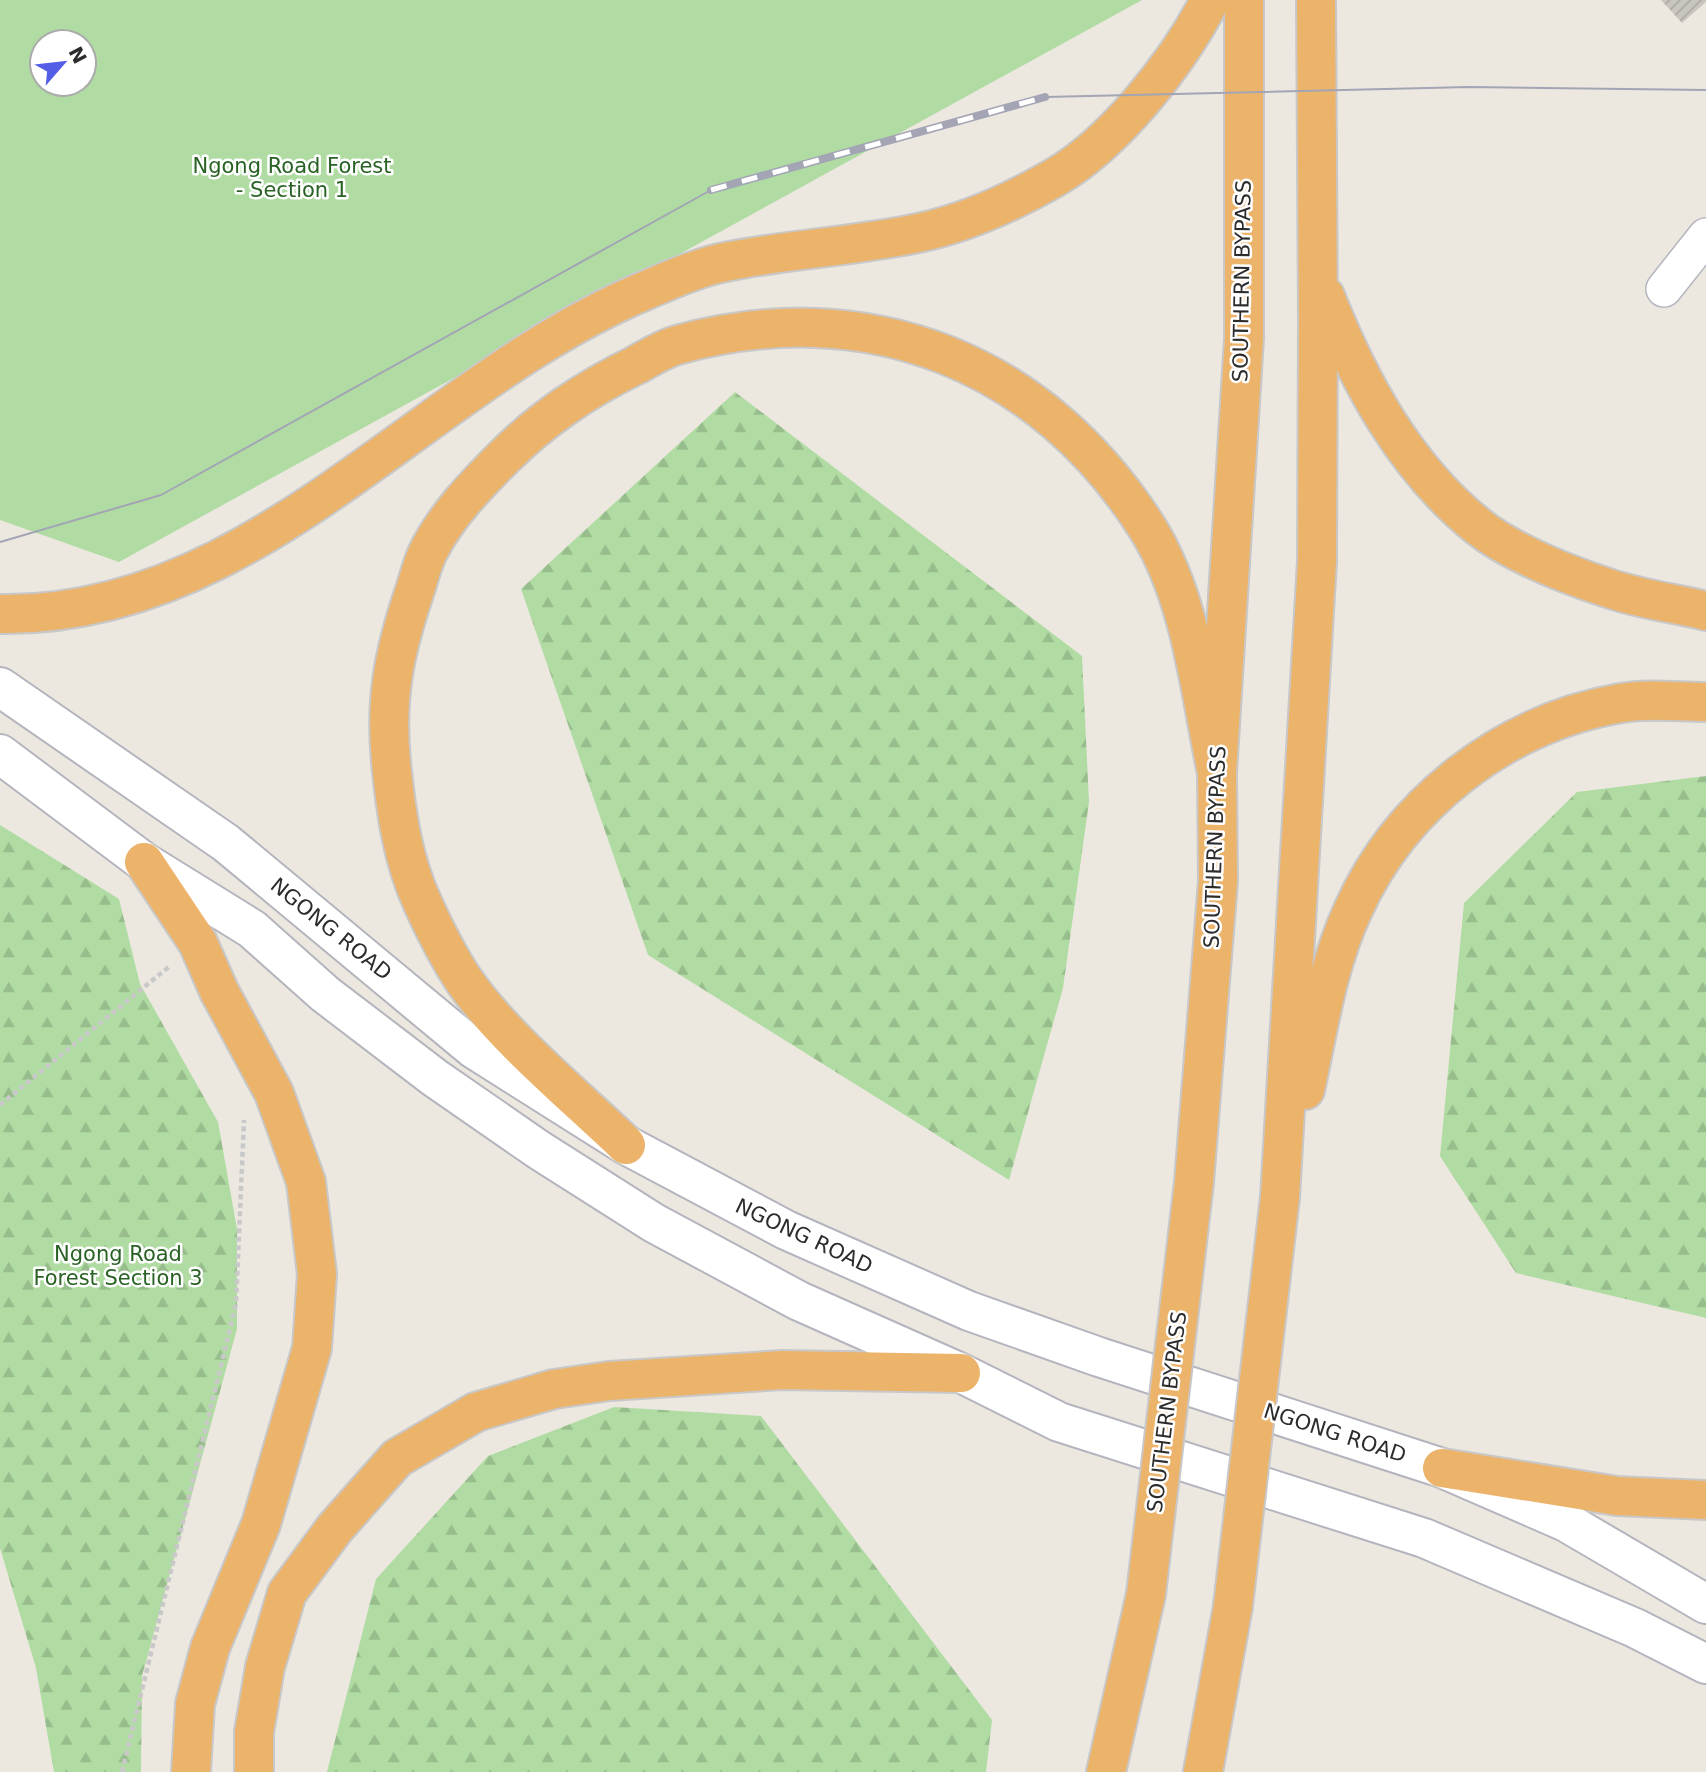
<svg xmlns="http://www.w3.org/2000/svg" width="1706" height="1772" font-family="'DejaVu Sans',sans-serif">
<defs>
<pattern id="forest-firs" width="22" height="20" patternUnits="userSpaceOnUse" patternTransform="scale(1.75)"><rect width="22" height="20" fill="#b0dca3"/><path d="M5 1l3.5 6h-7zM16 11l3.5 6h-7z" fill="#98bd8c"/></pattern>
<pattern id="building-hatch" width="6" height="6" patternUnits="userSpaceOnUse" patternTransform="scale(1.75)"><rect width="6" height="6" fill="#c8c6be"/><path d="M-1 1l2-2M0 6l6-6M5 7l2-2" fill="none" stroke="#acaaa3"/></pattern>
</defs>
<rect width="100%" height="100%" fill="#ece8e0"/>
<g fill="url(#forest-firs)">
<path d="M735,392L1082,656L1089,802L1063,988L1009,1180L648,955L521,589Z"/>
<path d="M1706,776V1318L1516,1273L1440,1156L1464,903L1577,792Z"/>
<path d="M0,825L119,899L140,984L218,1122L237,1229V1329L142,1676L141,1772H54L36,1668L0,1548Z"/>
<path d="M614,1407L761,1416L992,1720L986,1772H327L376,1579L488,1456Z"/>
</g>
<path fill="#b0dca3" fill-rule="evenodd" d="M0,0H1142L119,562L0,520ZM42,42H84V84H42Z"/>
<path fill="url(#building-hatch)" d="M1661,0H1706V2L1682,23Z"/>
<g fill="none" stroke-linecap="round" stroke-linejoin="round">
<defs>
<path id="street" d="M1664,289L1706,236"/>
<g id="secondary">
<path d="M0,687L226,843L474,1049L626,1145L786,1230L969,1311L1099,1357L1442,1468L1566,1522L1706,1604"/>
<path d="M0,754L144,862L252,929L325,994L435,1078L539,1150L654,1223L799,1301L961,1373L1059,1422L1424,1538L1635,1628L1706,1664"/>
</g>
<g id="highway">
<path d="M1325,296C1359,382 1405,468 1479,527C1512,553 1568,575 1608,588C1639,599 1674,603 1706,611"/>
<path d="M0,614C256,618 423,383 644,291C670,280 701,266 730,261C792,249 856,246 918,233C966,223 1012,202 1054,178C1115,143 1179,61 1210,0"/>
<path d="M144,862L198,943L219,991L274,1093L306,1182L317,1274L312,1348L261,1524L210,1648L195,1704L191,1772"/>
<path d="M1305,1090C1318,1030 1327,966 1353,910C1401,803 1504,723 1621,703C1648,698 1679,702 1706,702"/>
<path d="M626,1145C575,1096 499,1034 461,976C447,954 434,928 423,904C402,859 396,811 391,762C385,698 394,653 414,593C419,579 422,563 429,550C447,515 475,486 503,458C543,418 585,390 636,365C649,358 663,349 677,345C868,292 1043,362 1148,529C1192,600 1200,693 1217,773"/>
<path d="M1194,1182L1218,881L1217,773L1244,338V0"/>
<path d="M1280,1197L1317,561L1318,320L1316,0"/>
<path d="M1442,1468L1617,1496L1706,1500"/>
<path d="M254,1772V1732L265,1667L287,1593L335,1528L397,1458L476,1412L554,1389L609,1381L783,1370L961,1373"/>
<path d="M1106,1772L1146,1594"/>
<path d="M1203,1772L1233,1606"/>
</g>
</defs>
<use href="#street" stroke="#b4b4be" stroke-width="38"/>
<use href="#secondary" stroke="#b4b4be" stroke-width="42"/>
<use href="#highway" stroke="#c8c8c8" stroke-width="42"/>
<g stroke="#c8c8c8" stroke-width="4.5" stroke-dasharray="5 3.5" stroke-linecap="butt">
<path d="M0,1105L170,966"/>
<path d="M122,1772L236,1304L244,1120"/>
</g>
<use href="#street" stroke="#fff" stroke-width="35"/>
<use href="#secondary" stroke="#fff" stroke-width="38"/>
<use href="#highway" stroke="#ecb36b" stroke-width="38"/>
<g stroke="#a3a4b4" stroke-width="2">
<path d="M1045,97L1469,87L1706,90"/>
<path d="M0,542L161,495L711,190"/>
</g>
<defs>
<path id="rail" d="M711,190L1045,97"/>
</defs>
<use href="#rail" stroke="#a3a4b4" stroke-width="8"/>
<use href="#rail" stroke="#fff" stroke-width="5" stroke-dasharray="16" stroke-linecap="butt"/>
<defs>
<g id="highway-bridge">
<path d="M1146,1594L1194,1182"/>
<path d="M1233,1606L1280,1197"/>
</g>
</defs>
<use href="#highway-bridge" stroke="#c8c8c8" stroke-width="42" stroke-linecap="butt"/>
<use href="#highway-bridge" stroke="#ecb36b" stroke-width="38"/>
</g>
<g text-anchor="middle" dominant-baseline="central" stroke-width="5" stroke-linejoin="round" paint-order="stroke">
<g font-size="21" fill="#296224" stroke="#fff">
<text x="292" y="166">Ngong Road Forest<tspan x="292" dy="24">- Section 1</tspan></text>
<text x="118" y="1254">Ngong Road<tspan x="118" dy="24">Forest Section 3</tspan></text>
</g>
<g font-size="21" fill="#2c2c2c" stroke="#fff">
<text transform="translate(1242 281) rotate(-89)">SOUTHERN BYPASS</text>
<text transform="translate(1215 847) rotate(-88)">SOUTHERN BYPASS</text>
<text transform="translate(331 929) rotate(39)">NGONG ROAD</text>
<text transform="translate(804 1236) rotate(25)">NGONG ROAD</text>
<text transform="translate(1167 1412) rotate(-83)">SOUTHERN BYPASS</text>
<text transform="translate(1335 1433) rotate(18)">NGONG ROAD</text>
</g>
</g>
<g transform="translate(63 63) rotate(62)"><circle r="33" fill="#ffffff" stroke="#ababab" stroke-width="2"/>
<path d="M0-5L12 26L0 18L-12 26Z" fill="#545de5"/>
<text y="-10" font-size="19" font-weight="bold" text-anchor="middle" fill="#2c2c2c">N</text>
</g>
</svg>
